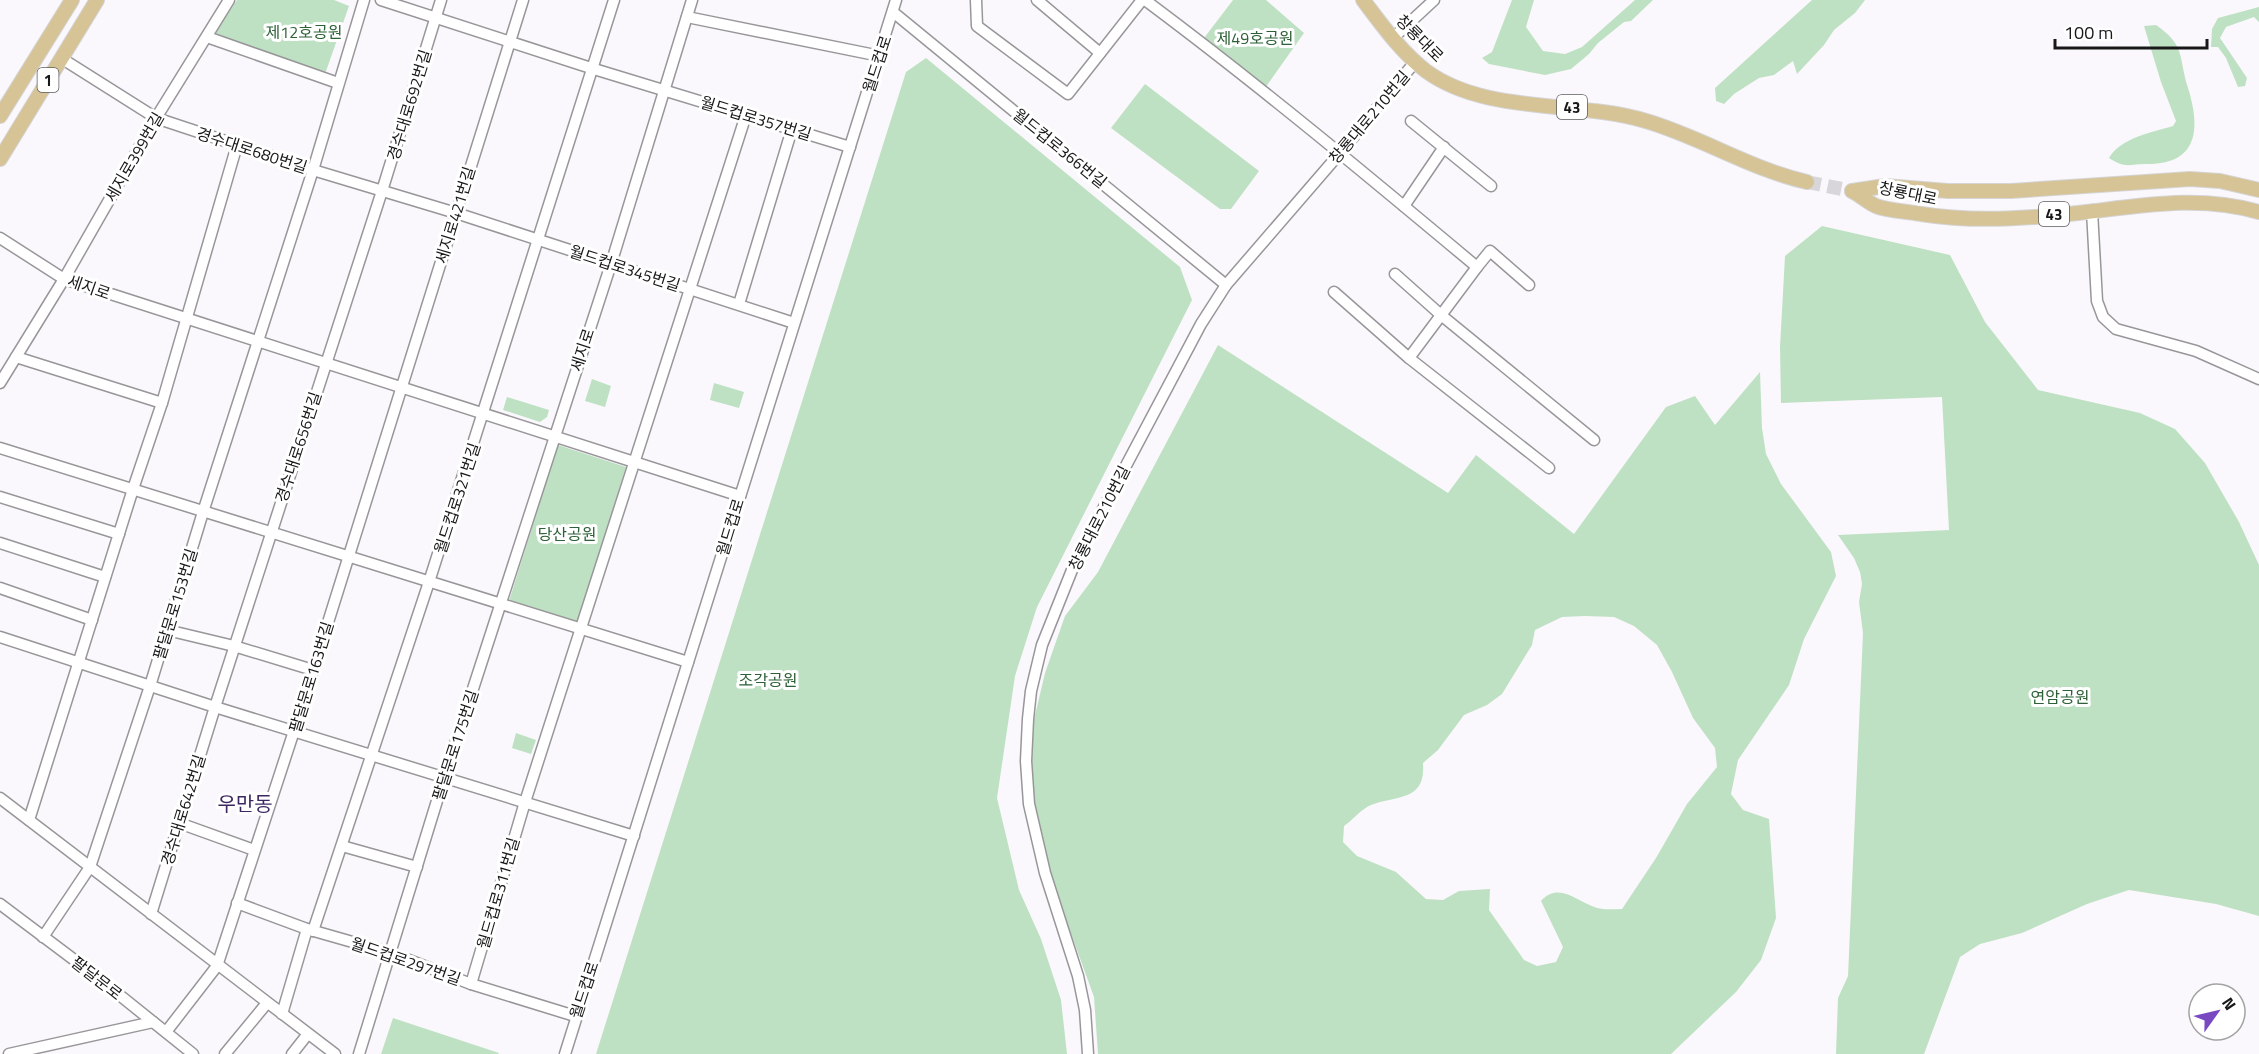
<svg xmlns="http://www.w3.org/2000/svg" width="2259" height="1054" font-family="'Titillium Web','Noto Sans KR',sans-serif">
<rect width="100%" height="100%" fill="#faf8fc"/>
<g fill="#bfe1c3" fill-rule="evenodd">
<path d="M237,0H334L349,6L325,74L215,33Z"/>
<path d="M1233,0H1266L1304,33L1263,91L1201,42Z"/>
<path d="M1512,0H1534L1526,27L1543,51L1565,54L1582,47L1635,0H1653L1631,21L1624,22L1598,43L1589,54L1571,69L1545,75L1489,64L1482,58L1492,52Z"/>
<path d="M1812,0H1865L1855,13L1834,30L1824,45L1797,74L1793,61L1774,75L1759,78L1734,94L1724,104L1716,101L1715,88Z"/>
<path d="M2259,7V22L2254,17L2226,27L2220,38L2247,78L2245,86L2238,87L2226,58L2218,47H2211L2212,29L2218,18Z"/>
<path d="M2156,25C2186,46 2178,56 2188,88C2200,126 2200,164 2148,164C2128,164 2126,169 2109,158C2120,138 2153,132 2173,126L2176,121L2161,82L2144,26Z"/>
<path d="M926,58L1180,267L1192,300L1037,607L1015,676L997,798L1019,890L1041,939L1061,1000L1067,1054H596L906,72Z"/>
<path d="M1145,84L1259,171L1231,209H1220L1111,128Z"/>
<path d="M1822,226L1950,255L1985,322L2038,390L2140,413L2175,429L2205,463L2239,522L2259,565V916L2216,904L2129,890L2087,904L2022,933L1980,944L1960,957L1924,1054H1836L1838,998L1848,976L1863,633L1859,602L1862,584L1860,572L1854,558L1838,535L1949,530L1942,397L1781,403L1780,347L1785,256Z"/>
<path d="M1218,345L1448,493L1476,455L1574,534L1666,407L1695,396L1715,425L1760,372L1762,428L1766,454L1781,484L1831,552L1836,576L1804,639L1789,685L1738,760L1731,794L1743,810L1769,819L1776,918L1761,960L1736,992L1671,1054H1098L1094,997L1045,862L1027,767L1031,732L1045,673L1065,616L1098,572ZM1585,616L1614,617L1634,626L1657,645L1672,672L1693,718L1715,748L1717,767L1687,804L1656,858L1622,909C1614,909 1605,910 1597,908C1577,902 1559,881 1541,901L1563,947L1556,962L1537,966L1524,960L1489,910L1490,889L1459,891L1443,900L1426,899L1396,872L1357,856L1343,842L1344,826C1353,820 1361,809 1371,805C1396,795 1426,802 1423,763L1438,750L1464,715L1487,705L1502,694L1532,645L1535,630L1562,617Z"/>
<path d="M592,379L611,386L605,407L585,401Z"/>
<path d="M714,383L744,392L739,408L710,400Z"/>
<path d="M507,397L549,410L547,417L540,422L503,410Z"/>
<path d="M558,445L626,467L577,623L509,601Z"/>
<path d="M516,733L536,740L531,754L512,748Z"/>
<path d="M393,1018L499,1053L498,1054H381Z"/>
</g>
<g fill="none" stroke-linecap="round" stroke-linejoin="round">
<path stroke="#d8d6da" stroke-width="14" stroke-dasharray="14 7" stroke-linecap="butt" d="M1807,182L1852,191"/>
<defs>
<g id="minor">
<path d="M381,0L594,69L850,147"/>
<path d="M976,0L977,26L1068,94L1142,0"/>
<path d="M1037,0L1100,53"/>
<path d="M1145,0C1259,85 1368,176 1477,267L1490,251L1529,285"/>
<path d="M893,12L1226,285"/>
<path d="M687,17L880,56"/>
<path d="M207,37L338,83"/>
<path d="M1393,38L1434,0"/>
<path d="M61,58L156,118L313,170L456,213L794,323"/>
<path d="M1411,121L1491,186"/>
<path d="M1404,206L1444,147"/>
<path d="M2092,211L2097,301L2103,317L2116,329L2196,351L2259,379"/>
<path d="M0,238L64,279L740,496"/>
<path d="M1395,274L1441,315L1594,440"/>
<path d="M1334,292L1409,358L1549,468"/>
<path d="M739,304L792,129"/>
<path d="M16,357L162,403"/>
<path d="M1409,358L1477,267"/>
<path d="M0,383L64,279L156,118L229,0"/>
<path d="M0,448L688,662"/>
<path d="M0,497L119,534"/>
<path d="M0,543L105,577"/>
<path d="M0,588L92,620"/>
<path d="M167,630L234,646L313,670"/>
<path d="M0,637L215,707L634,836"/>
<path d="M0,798L335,1054"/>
<path d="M29,820L133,489L162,403L237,145"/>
<path d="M179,823L254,850"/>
<path d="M342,846L417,867"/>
<path d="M237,903L307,929L391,953L471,984L575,1016"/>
<path d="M0,904L97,977L193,1054"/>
<path d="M151,914L215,707L382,191L441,0"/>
<path d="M313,931L429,582L614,0"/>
<path d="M43,937L90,867L150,686L203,512L313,170L364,0"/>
<path d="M471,984L525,802L746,115"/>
<path d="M282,1014L307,929"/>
<path d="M166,1032L217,966L294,731L523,0"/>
<path d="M9,1054L153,1022"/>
<path d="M225,1054L267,1003"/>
<path d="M292,1054L307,1035"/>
<path d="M359,1054L444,778L611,264L692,0"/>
<path d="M565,1054L896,0"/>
<path d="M1088,1054L1085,1010L1078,976L1045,873L1029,804L1026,761L1028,719L1031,691L1042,645L1076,560L1201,324L1226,285L1340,153L1415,62"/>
</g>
<g id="major">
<path d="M1363,0C1382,25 1401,52 1426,71C1486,115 1577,100 1646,121C1701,137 1750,169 1807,182"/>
<path d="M0,116L72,0"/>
<path d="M0,159L97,0"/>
<path d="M1852,191C1860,195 1867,202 1876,206C1888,211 1907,211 1921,214C1977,223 2038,218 2095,211C2151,204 2204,196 2259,212"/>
<path d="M1852,191L1885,186L1948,191H2011L2190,179L2220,181L2259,190"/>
</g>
</defs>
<use href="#minor" stroke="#99969a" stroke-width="13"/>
<use href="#major" stroke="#d5d5d6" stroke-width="16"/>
<use href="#minor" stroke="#fff" stroke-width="10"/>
<use href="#major" stroke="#d6c396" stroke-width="14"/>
</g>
<g text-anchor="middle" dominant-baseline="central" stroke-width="6" stroke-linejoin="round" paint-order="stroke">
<g fill="#fff" stroke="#5d5d5e" stroke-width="1.5">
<rect x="37.5" y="68" width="21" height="24" rx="4.5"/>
<rect x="1557" y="95" width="30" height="24" rx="4.5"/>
<rect x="2039" y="202" width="30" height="24" rx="4.5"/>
</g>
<g font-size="15" font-weight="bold" fill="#181819">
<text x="48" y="80">1</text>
<text x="1572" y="107">43</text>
<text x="2054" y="214">43</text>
</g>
<g font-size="16" fill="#2e6137" stroke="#fff">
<text x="304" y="32">제12호공원</text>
<text x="1255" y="38">제49호공원</text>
<text x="567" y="534">당산공원</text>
<text x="768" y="680">조각공원</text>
<text x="2060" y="697">연암공원</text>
</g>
<g font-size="16" fill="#181819" stroke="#fff">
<text transform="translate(1420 38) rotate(45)">창룡대로</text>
<text transform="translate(877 64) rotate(-72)">월드컵로</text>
<text transform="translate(409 105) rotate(-73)">경수대로692번길</text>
<text transform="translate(1369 117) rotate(-50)">창룡대로210번길</text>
<text transform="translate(756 118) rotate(17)">월드컵로357번길</text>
<text transform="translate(1060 148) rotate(39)">월드컵로366번길</text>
<text transform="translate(252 150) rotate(18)">경수대로680번길</text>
<text transform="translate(134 157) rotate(-60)">세지로399번길</text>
<text transform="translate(1908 193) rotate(12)">창룡대로</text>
<text transform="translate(455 215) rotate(-73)">세지로421번길</text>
<text transform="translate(625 268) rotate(18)">월드컵로345번길</text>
<text transform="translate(89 287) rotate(19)">세지로</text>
<text transform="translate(582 350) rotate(-72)">세지로</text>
<text transform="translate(298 447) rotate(-72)">경수대로656번길</text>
<text transform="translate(457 498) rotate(-72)">월드컵로321번길</text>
<text transform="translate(1099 518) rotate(-63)">창룡대로210번길</text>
<text transform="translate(730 527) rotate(-73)">월드컵로</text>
<text transform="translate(175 604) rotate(-73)">팔달문로153번길</text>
<text transform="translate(311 677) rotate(-73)">팔달문로163번길</text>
<text transform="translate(455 745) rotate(-72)">팔달문로175번길</text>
<text transform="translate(183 810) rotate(-73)">경수대로642번길</text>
<text transform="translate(498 893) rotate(-74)">월드컵로311번길</text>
<text transform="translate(406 961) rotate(19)">월드컵로297번길</text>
<text transform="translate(97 978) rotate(38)">팔달문로</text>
<text transform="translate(584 990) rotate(-72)">월드컵로</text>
</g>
<g font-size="20" fill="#3d2761" stroke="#fff">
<text x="245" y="803">우만동</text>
</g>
</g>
<g transform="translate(2217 1012) rotate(56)"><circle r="28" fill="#ffffff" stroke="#a3a3a3" stroke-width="1.5"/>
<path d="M0-4.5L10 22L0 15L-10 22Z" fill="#7949c1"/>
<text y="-9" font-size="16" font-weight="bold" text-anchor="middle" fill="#181819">N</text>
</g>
<path d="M2055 39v9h152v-9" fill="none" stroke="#181819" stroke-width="3"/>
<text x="2064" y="39" font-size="18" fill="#181819" stroke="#ffffff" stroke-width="4.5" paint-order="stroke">100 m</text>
</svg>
